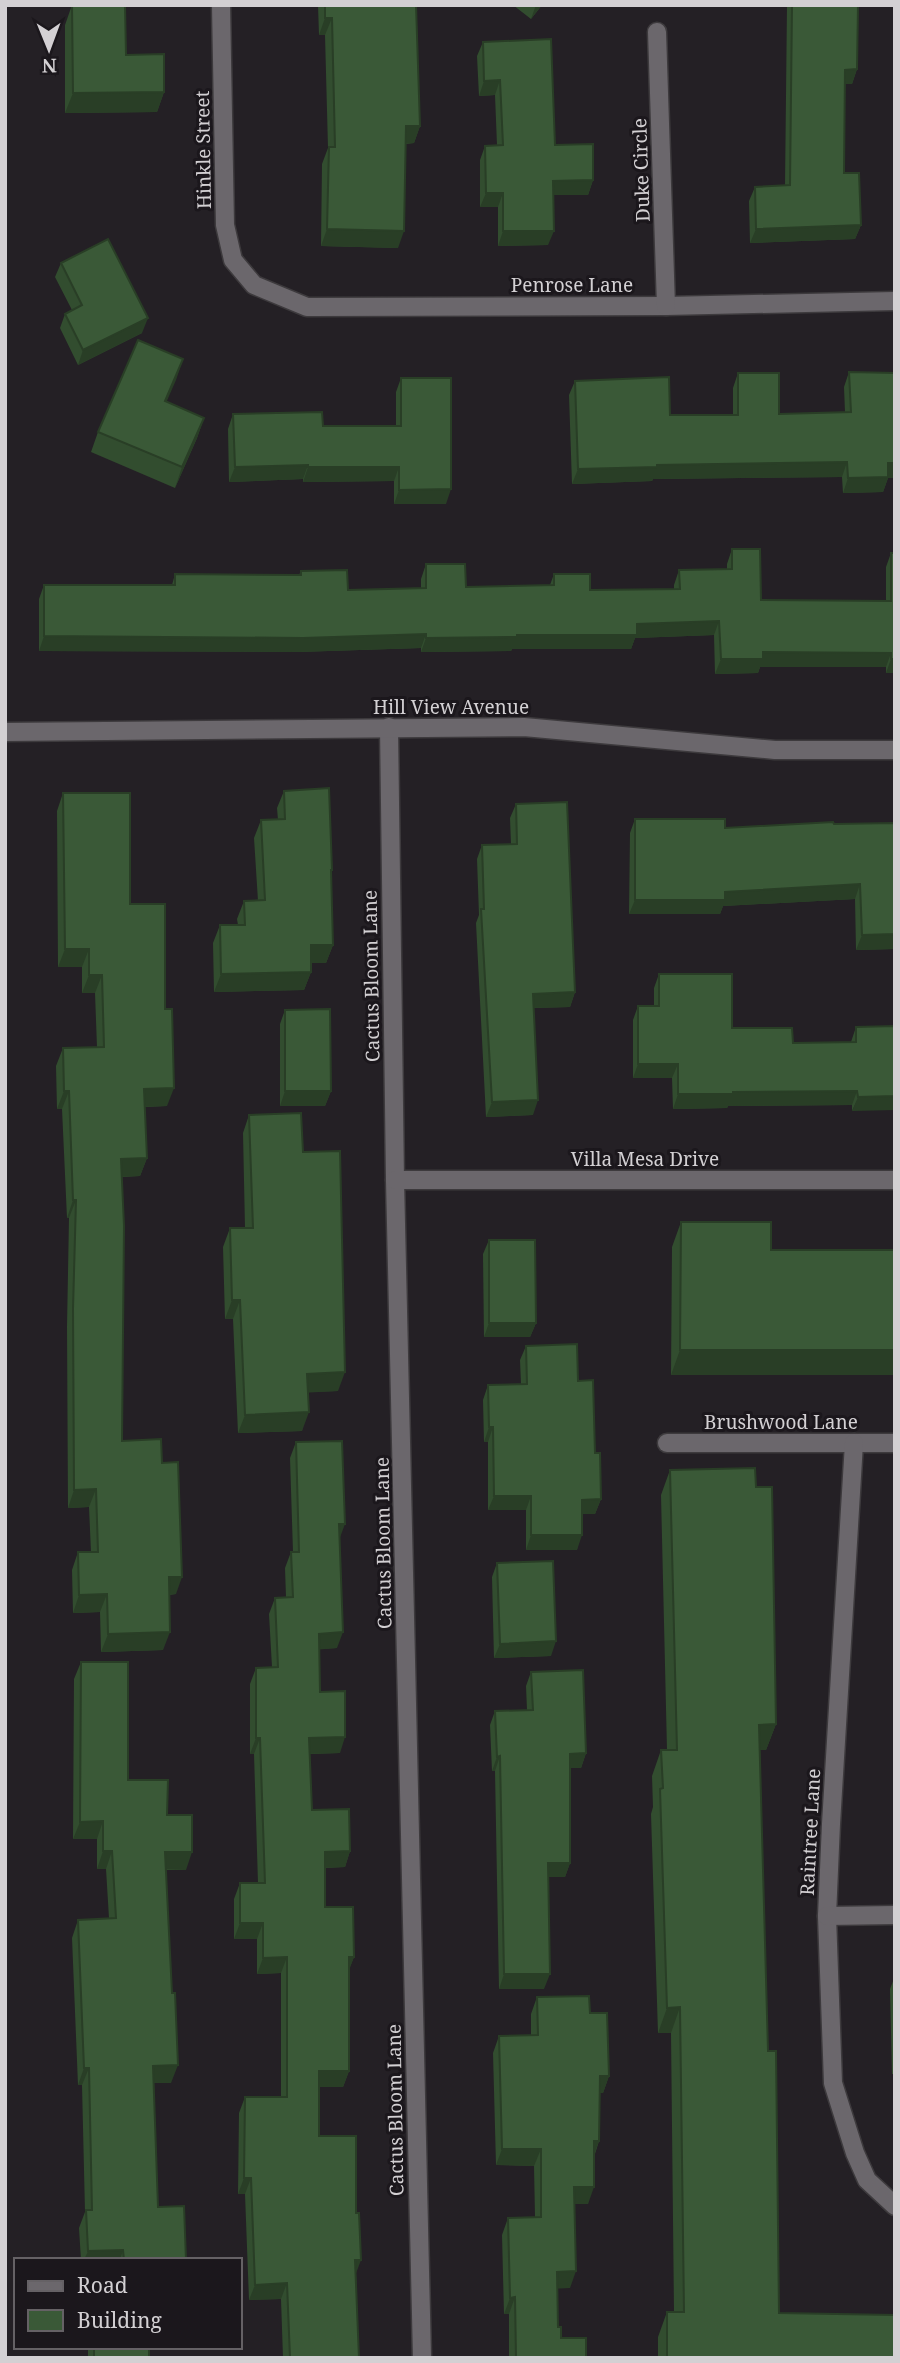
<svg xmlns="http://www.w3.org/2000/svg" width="900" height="2363" font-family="'Noto Serif',serif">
<rect width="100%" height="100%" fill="#242025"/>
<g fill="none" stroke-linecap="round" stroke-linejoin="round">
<defs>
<g id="street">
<path d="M221,5L225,225L233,260L254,285L307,307L666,306L895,301"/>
<path d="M657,32L666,306"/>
<path d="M389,727L395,1180L422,2358"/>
<path d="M5,732L524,727L775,750H895"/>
<path d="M395,1180H895"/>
<path d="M667,1443H895"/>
<path d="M854,1443L831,1824L827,1916L833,2083L855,2153L867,2180L895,2206"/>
<path d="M827,1916L895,1915"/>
</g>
</defs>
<use href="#street" stroke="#3d3a3d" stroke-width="21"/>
<use href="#street" stroke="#6b676c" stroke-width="18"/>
</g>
<g fill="#324d2f">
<path d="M72,5L125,6L126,55L164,92L157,112L65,113V25Z"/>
<path d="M318,5H416L420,126L414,143L406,144L398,248L321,246L322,164L328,148L325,35H319Z"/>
<path d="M513,5H542L531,19Z"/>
<path d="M787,5H864H858L857,69L852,84H845L844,173L861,225L855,239L750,243L749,201L755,187L785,186Z"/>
<path d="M483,42L555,145L593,180L588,195H553L548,245L498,246V207H480V160L485,146L497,145L495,95L479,96L477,56Z"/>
<path d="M61,263L142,333L78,365L60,328L65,314L72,310L55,277Z"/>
<path d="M183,359L166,402L204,418L197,438L175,488L91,452L98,432Z"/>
<path d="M849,372L888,478L883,492L843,493L842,477L653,479L652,481L572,484L569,395L575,381L670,415H733V388L738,373L779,414L845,412L844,387Z"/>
<path d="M401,378L446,504H394V481L303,482V479L229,482L228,429L233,414L323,426H396V392Z"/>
<path d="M732,549L761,600L886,601V567L891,553L895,673H886V667H760L758,673L715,674L714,635L635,638L631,649H512L511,651L421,652V648L298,652L39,651V599L44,585H172L175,574L299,575L301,571L348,590L421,588V579L426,564L466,587L550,585L554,574L590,590L674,589V585L679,570L727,569V564Z"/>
<path d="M284,791L331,874L333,945L326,963H311V972L304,990L214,992L213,943L220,925H238L237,919L244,901H258L254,838L261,820H278L277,808Z"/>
<path d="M63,793L130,904L165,1009L167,1106L145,1107L147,1158L140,1176L122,1177V1441L162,1463L176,1594L169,1595L163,1650L101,1652L100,1612L73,1613L72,1570L78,1552H91L89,1507L68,1508L67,1327L69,1218H67L62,1109H57L56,1066L63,1048L97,1047L95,993H82V967H58L57,811Z"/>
<path d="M516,804L575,992L570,1007L534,1008L533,1115L486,1117L476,923L479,915L477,859L482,845L511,844L510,818Z"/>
<path d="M635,819L725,828L834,824L895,949L856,950L855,899L723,906L720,914H629L630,833Z"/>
<path d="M659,974L732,1028L793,1043L851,1042L856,1027L895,1026L852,1111V1105L728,1106L727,1108L673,1109L672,1078H633V1020L638,1006H654V988Z"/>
<path d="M285,1010L331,1091L325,1106H280V1024Z"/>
<path d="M249,1115L303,1152L338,1391L308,1392L302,1431L238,1433L233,1319H225L223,1247L230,1228H245L243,1133Z"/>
<path d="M681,1222L771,1250H895V1375H671L672,1247Z"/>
<path d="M489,1240L536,1323L530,1337H484L483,1254Z"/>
<path d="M526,1346L578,1381L595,1453L601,1499L595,1514H582L577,1550H526V1510H488V1442H484L483,1400L488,1385L521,1384L520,1360Z"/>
<path d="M296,1442L339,1539L337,1648L319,1649L320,1692L340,1753L310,1754L312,1810L350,1851L345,1867L325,1868V1907L354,1957L349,1969V2071L343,2087H319V2136L356,2274L359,2358H283L281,2299L249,2300L245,2194H238L239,2113L245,2097H281V1973L257,1974V1939H234V1899L240,1883H258L254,1754H250V1684L256,1668L272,1667L269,1614L275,1598L286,1597L285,1568L291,1552H293L290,1458Z"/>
<path d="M670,1470L756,1487L776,1724L766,1750H760L768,2051L779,2313L895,2358H658V2337L667,2312H674L671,2033H658L651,1814L653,1807L652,1776L661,1750H667L661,1495Z"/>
<path d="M497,1563L551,1656L494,1658L492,1577Z"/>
<path d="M81,1662L128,1780L167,1815L186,1870H166L171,2083H154L158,2207L186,2260H81L79,2228L85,2212L82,2085H78L72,1938L78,1920L109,1918L106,1869H97V1839H73L74,1679Z"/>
<path d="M531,1672L586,1753L581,1768H570V1863L565,1877H548L544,1989H499L495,1771H492L490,1725L495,1711L527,1710L526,1686Z"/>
<path d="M895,1976V2074H892L890,1989Z"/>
<path d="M537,1997L590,2013L609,2076L603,2093H600L599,2141L594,2157L588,2204H574L570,2288H557L558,2327L561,2338L586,2358H509V2314H504L502,2235L508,2218L535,2217L534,2166L496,2165L493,2053L499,2036L531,2035V2014Z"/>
<rect x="88" y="2347" width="61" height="11"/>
</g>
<g fill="#293e26">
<path d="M536,5H542L531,19Z"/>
<path d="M325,18H332L325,35H319Z"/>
<path d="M857,69L852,84H839L845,70Z"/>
<path d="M500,80L495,95L479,96L484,81Z"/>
<path d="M164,92L157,112L65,113L73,93Z"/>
<path d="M406,126H420L414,143L399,144Z"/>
<path d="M593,180L588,195H548L553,181Z"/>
<path d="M486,193H503L498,207H480Z"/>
<path d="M861,225L855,239L750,243L756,229Z"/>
<path d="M327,229L404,231L398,248L321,246Z"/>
<path d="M503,231H554L548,245L498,246Z"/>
<path d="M148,318L142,333L78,365L83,350Z"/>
<path d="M183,359L176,380L158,421L165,401Z"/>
<path d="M204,418L197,438L175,488L182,467Z"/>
<path d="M847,462L842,477L653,479L652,481L572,484L578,469L657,465Z"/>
<path d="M888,463H895V478H888L883,492L843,493L848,478Z"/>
<path d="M308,465L303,479L229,482L235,467Z"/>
<path d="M308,467H399L394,481L303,482Z"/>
<path d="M451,489L446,504H394L399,490Z"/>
<path d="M719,621L714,635L635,638L631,649H512L511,651L421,652L426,638L517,635L637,624Z"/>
<path d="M426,634L421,648L298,652L39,651L44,636Z"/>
<path d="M763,652L891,653L886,667H760L758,673L715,674L721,659Z"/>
<path d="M891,659H895V673H886Z"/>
<path d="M860,884L855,899L723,906L720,914H629L635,900L725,892Z"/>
<path d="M895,934V949L856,950L862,935Z"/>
<path d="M311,945H333L326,963H304Z"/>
<path d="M65,949H89L82,967H58Z"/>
<path d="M311,972L304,990L214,992L221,974Z"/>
<path d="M89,975H102L95,993H82Z"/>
<path d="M575,992L570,1007L528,1008L533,994Z"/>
<path d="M638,1064H678L672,1078H633Z"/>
<path d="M174,1088L167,1106L138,1107L144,1089Z"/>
<path d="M64,1091H69L62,1109H57Z"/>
<path d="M285,1091H331L325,1106H280Z"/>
<path d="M857,1091L852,1105L728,1106L727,1108L673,1109L678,1094L733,1092Z"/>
<path d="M895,1096V1110L852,1111L858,1097Z"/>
<path d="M538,1100L533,1115L486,1117L492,1102Z"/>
<path d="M147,1158L140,1176L115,1177L121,1159Z"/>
<path d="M73,1200H76L69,1218H67Z"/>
<path d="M232,1300H240L233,1319H225Z"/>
<path d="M489,1323H536L530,1337H484Z"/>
<path d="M680,1350H895V1375H671Z"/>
<path d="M345,1372L338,1391L300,1393L307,1374Z"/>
<path d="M309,1412L302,1431L238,1433L245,1415Z"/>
<path d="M489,1427H493L488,1442H484Z"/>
<path d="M96,1489L89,1507L68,1508L74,1490Z"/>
<path d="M494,1496H531L526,1510H488Z"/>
<path d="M601,1499L595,1514H577L582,1500Z"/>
<path d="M339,1524H345L339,1540Z"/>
<path d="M531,1535H582L577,1550H526Z"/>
<path d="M169,1577H182L176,1594L163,1595Z"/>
<path d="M107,1594L100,1612L73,1613L79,1595Z"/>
<path d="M170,1632L163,1650L101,1652L108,1634Z"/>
<path d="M343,1632L337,1648L313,1650L319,1634Z"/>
<path d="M556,1641L551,1656L494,1658L500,1644Z"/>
<path d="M776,1724L766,1750H750L759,1725Z"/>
<path d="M345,1737L340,1753L304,1754L309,1738Z"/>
<path d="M256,1738H260L254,1754H250Z"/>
<path d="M586,1753L581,1768H564L570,1754Z"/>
<path d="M500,1756L495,1771H492L497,1757Z"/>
<path d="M103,1821L97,1839H73L80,1822Z"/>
<path d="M103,1851H112L106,1869H97Z"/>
<path d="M350,1851L345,1867L319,1868L325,1852Z"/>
<path d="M165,1852H192L186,1870L158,1869Z"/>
<path d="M548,1863H570L565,1877H543Z"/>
<path d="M240,1923H263L257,1939H234Z"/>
<path d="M287,1957L281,1973L257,1974L263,1958Z"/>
<path d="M349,1957H354L348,1973Z"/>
<path d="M504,1974H550L544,1989H499Z"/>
<path d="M680,2007L671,2033H658L667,2008Z"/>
<path d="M178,2065L171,2083H147L153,2066Z"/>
<path d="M84,2068H89L82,2085H78Z"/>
<path d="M319,2071H349L343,2087H313Z"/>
<path d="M600,2076H609L603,2093H593Z"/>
<path d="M594,2141H599L593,2158Z"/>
<path d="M502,2149H541L534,2166L496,2165Z"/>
<path d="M244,2178H251L245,2194H238Z"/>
<path d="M574,2187H594L588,2204H568Z"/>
<path d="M123,2250L120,2260H84L88,2251Z"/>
<path d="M355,2260H361L355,2276Z"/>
<path d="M576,2271L570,2288L550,2289L557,2272Z"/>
<path d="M287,2283L281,2299L249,2300L255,2285Z"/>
<path d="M515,2297L509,2314H504L510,2298Z"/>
</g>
<g fill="#3a5937" stroke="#293e26" stroke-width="2">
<path d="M72,5H125L126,55L164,54V92L73,93Z"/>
<path d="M325,5H416L420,126H406L404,231L327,229L329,147H335L332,18H325Z"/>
<path d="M792,5H858L857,69L845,70L844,173H859L861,225L756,229L755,187L790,185Z"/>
<path d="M551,39L555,145L593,144V180L553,181L554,231H503V193H486L485,146L503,145L500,80L484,81L483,42Z"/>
<path d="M108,239L148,318L83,350L65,314L82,305L61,263Z"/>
<path d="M138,340L183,359L165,401L204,418L182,467L98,432Z"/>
<path d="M849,372L895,373V463H888V477L848,478L847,462L657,465V467L578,469L575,381L669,377L670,415H738V373H779V414L851,412Z"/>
<path d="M401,378H451V489L399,490V467H308V465L235,467L233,414L322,412L323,426H401Z"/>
<path d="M732,549H760L761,600L891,601V553H895V659H891V653L763,652V659H721L719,621L637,624V635H517V637L426,638V634L303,638L44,636V585H175V574L301,575V571L347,570L348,590L426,588V564H465L466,587L554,585V574H590V590L680,589L679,570L732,569Z"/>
<path d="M329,788L332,870H331L333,945H311V972L221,974L220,925H245L244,901L265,900L261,820L285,819L284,791Z"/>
<path d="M63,793H130V904H165V1009H172L174,1088L144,1089L147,1158L121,1159L124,1226L122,1441L161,1439L162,1463L178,1462L182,1577H169L170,1632L108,1634L107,1594L79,1595L78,1552H98L96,1489L74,1490L73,1309L76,1200H73L69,1091H64L63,1048L104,1047L102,975H89V949H65Z"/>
<path d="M567,802L575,992L533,994L538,1100L492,1102L481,909H484L482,845L517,844L516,804Z"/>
<path d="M635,819H725V828L833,822L834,824L895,823V934L862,935L860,884L725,892V900H635Z"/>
<path d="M659,974H732V1028H792L793,1043L856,1042V1027L895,1026V1096L858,1097L857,1091L733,1092V1094H678V1064H638V1006H659Z"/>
<path d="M330,1009L331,1091H285V1010Z"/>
<path d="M301,1113L303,1152L340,1151L345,1372L307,1374L309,1412L245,1415L240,1300H232L230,1228H253L249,1115Z"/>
<path d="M681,1222H771V1250H895V1350H680Z"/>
<path d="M489,1240H535L536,1323H489Z"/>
<path d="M577,1344L578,1381L593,1380L595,1453H600L601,1499L582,1500V1535H531V1496H494L493,1427H489L488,1385L527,1384L526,1346Z"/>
<path d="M342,1441L345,1524H339L343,1632L319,1634L320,1692L345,1691V1737L309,1738L312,1810L349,1809L350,1851L325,1852V1907H353L354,1957H349V2071H319V2136H356V2213H359L361,2260H355L359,2358H290L287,2283L255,2285L251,2178H244L245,2097H287V1957L263,1958V1923H240V1883H265L260,1738H256V1668L278,1667L275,1598L293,1597L291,1552H299L296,1442Z"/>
<path d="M755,1468L756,1487H772L776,1724L759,1725L768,2051H776L779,2313L895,2315V2358H667V2312H684L680,2007L667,2008L660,1789L663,1788L661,1750H677L670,1470Z"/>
<path d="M553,1561L556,1641L500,1644L497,1563Z"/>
<path d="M81,1662H128V1780H168L167,1815H192V1852H165L172,1993H175L178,2065L153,2066L158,2207L184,2206L186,2260H124L123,2250L88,2251L86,2210H92L89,2068H84L78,1920L116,1918L112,1851H103V1821L80,1822Z"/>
<path d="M583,1670L586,1753L570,1754V1863H548L550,1974H504L500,1756L497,1757L495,1711L533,1710L531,1672Z"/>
<path d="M589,1996L590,2013H607L609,2076H600L599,2141H594V2187H574L576,2271L557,2272L558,2327H561V2338H586V2358H516L515,2297L510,2298L508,2218L541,2217V2149H502L499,2036L538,2035L537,1997Z"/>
<rect x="94" y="2347" width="55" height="11"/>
</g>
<g text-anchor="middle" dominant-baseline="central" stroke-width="6" stroke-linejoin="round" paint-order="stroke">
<g font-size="19" fill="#d3d0d3" stroke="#1b171c">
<text transform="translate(203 150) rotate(-91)">Hinkle Street</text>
<text transform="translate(641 170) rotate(-92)">Duke Circle</text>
<text x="572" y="285">Penrose Lane</text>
<text x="451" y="707">Hill View Avenue</text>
<text transform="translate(371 976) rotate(-91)">Cactus Bloom Lane</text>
<text x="645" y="1159">Villa Mesa Drive</text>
<text x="781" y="1422">Brushwood Lane</text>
<text transform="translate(383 1543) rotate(-91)">Cactus Bloom Lane</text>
<text transform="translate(810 1832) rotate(-87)">Raintree Lane</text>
<text transform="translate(395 2110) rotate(-91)">Cactus Bloom Lane</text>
</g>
</g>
<rect width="900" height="2363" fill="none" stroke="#d3d0d3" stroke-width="14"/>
<rect x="14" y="2258" width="228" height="91" fill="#1b171c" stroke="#656165" stroke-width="2"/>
<rect x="28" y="2281" width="35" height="10" fill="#6b676c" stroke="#656165" stroke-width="2"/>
<text x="77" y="2293" font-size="21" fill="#d3d0d3">Road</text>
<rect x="28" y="2310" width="35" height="21" fill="#3a5937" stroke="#656165" stroke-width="2"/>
<text x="77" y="2328" font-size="21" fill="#d3d0d3">Building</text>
<g transform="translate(49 49) rotate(179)" stroke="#1b171c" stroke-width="5" paint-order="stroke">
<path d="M0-5L12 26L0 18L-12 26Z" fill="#d3d0d3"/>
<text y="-10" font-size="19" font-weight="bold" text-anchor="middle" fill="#d3d0d3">N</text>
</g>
</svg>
